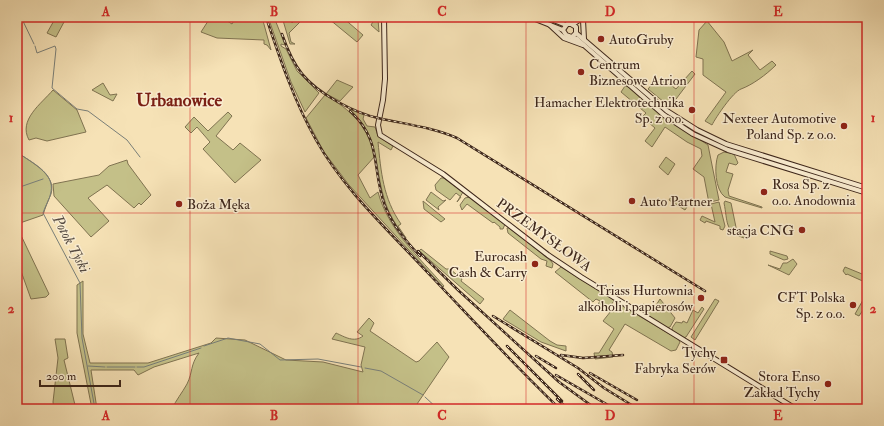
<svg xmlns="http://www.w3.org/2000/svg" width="884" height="426" font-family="'IM FELL Double Pica',serif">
<rect width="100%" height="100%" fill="#f6e2b6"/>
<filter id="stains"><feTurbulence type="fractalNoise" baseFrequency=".005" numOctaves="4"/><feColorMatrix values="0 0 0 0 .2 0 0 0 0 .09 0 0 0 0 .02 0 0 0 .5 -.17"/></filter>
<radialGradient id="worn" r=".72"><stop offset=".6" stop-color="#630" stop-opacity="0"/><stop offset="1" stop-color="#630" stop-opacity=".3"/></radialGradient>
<g fill="#c4c088" stroke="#807351">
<path d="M56,17L64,22L56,37L47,33Z"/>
<path d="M208,17H221L232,24L236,17H262L271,50L267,45L264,44V40L217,38L201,32L210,18Z"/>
<path d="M268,17H274L285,45L281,44V46L286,49L297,71L319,93L305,112L291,82Z"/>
<path d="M282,17H289L292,23L298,17H305L289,33L291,42L295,44H290Z"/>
<path d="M331,17H342L363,35L357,42L329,19Z"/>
<path d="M376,17L378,19L379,32L371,25Z"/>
<path d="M707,21L724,42L732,61L753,50L748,55L760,70L772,61L776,65C766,75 752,85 741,89C733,92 716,117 712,125L705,121L726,92L703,75V59L696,57L699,30Z"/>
<path d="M692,71L695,74L670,107L648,89L653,83L665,81L676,89Z"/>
<path d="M337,80L353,87L340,101L326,94Z"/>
<path d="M103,83L110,95L117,94L113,101L92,90Z"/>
<path d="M625,86L629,87L664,116L708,145L719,200L710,202L708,198L704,177L693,169L702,156L701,149L687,142L665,127L652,147L645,141L655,128L642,117L646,113L621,92Z"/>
<path d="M53,90L77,110L86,132L47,141L36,138L29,140C18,120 41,104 53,90Z"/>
<path d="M325,95C350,109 369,127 375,156L358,175L370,198L378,192C388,230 419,257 444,286L443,287L349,185L324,152L306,118Z"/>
<path d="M349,109L364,115L363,119L367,126L375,127L378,136L393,146L391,150L378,142C381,172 383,198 401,224L398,226L406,238C396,226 388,213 384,198C373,161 381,138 349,109Z"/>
<path d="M228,112L232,116L216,136L233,150L240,143L261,160L235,183L203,149L210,142L197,127L191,133L185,127L194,117L208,131Z"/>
<path d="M17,152C30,162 57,174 51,194C48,201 45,208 43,215L17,224Z"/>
<path d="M724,152L734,154L738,163L736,165L729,163L726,172L733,174L728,190L729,196L762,207V208L725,197C715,190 714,166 718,155Z"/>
<path d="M666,157L675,164L668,175L659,167Z"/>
<path d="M127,160L128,164L151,195L141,205L139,203L134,208L107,185L88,198L109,221L91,237L54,196L53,184L99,175L109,166Z"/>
<path d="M441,178H444L463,192L457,202L461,197L456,193L450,200L436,190L435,185Z"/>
<path d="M431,192L443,201L446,200L438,207L439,210L426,200Z"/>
<path d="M470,197L505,224L503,229H500V227L494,222L493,223L467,204L462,210L460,205L465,198Z"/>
<path d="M671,197L687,207L685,210L669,200Z"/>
<path d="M423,201L445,219L441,222L424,209Z"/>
<path d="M725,201L731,203L737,232L745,235L744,238C724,231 728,222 724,203Z"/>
<path d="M719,202L725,226L723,230L720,229V226L706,221L705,223L700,220L702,216L715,222L711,204Z"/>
<path d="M17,227L49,294L46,297L31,299L17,260Z"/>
<path d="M507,228H510L551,261L553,264L552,268L546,266L547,261L541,259L508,233Z"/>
<path d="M421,249L446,269H450L462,279L461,281L484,299L480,304L424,255L419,251Z"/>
<path d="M770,251L787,256L788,259L784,260L770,254Z"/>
<path d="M793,259L797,264L789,275L768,265L780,269L783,263H787Z"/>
<path d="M561,267L611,298L614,301L609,307L604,303L600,308L597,306L600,301L596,299L593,302L555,272Z"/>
<path d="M845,267L867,276V283L847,274L846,275L843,271Z"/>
<path d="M83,281V334L90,363H148L211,343L216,338L245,340L286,360L323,362L363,372L361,365L365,347L332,339L336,333C345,337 354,343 363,336L357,332L369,318L374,323L370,331L416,362L419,361L437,342L449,357L417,404L424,409H172C176,400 182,393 187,384C193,372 190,365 199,353L154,367L138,375L134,370H91L97,409H92L77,333V285Z"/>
<path d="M867,293V304L859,316L855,314Z"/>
<path d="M660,299L675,318L670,327L666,328L639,311L643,304L653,310Z"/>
<path d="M715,299L719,301L695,340L691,337Z"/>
<path d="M619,304L678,339L680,342L676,350L671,351L625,324L609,350L612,352L613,357L595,359L594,353H599L614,329L603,321L615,306Z"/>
<path d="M702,307L704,309L686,337L683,338L673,332L672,328L676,322L682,323L683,321L687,323L693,310L698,313Z"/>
<path d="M510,310L550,341L557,345L566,346V351L541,342L503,319Z"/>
<path d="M55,339H65L68,358L64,360L75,405L69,409H54L53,402L58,358Z"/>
</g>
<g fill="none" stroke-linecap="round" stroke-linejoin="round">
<g stroke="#797f79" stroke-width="1">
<path d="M21,17L34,44"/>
<path d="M35,46L37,53L55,46L56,49L52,88L77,109L88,111L127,140L140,157"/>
<path d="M17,152C30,162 55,172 51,192C50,199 45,206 43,213L80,283L82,338L95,409"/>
<path d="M17,188L43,179"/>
<path d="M204,346L228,338L260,344L280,360L318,359L361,367"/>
<path d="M88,366L105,367"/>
<path d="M107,367H135"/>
<path d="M137,367H144L201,348"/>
<path d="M365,368L381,371L423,395"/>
<path d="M425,397L438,409"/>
</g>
<defs>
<g id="secondary">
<path d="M384,17L385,79L383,100L378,125L380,135L443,174L548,255L581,277L796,409"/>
<path d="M530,17L563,30"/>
<path d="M546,17L566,25"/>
<path d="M583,20L584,39"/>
<path d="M573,24L579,20L593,17"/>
<path d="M550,25L564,38L583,45"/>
<path d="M576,33L667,111L697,130L726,144L867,188"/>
<path d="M572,37L576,33V27L571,24H567L563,30L566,35L577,39L664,115L693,134L728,150L867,193"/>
</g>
</defs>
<use href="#secondary" stroke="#3d261a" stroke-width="6"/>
<use href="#secondary" stroke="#f9ecd0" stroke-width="4"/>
<defs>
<g id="rail">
<path d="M266,17C280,59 294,101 316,140C344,190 388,230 427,272C471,318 514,365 560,409"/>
<path d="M282,34C294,69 306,84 338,102C351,109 364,115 378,118C404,124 432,127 457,138L705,291"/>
<path d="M350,111C383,141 371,169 385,206C393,226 406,241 420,256"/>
<path d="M418,251L459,291L559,382L596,409"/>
<path d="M493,316L578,368L604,388L638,409"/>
<path d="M507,346L562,401"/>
<path d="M561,355L583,358L623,355"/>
<path d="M536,356L556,368"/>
<path d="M590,373L637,400"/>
<path d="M578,374L594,390"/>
<path d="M556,375L615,409"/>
<path d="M557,399L568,409"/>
</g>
</defs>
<use href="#rail" stroke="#3d261a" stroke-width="2.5"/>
<use href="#rail" stroke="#f9ecd0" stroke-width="1" stroke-dasharray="3" stroke-linecap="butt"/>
</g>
<path fill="none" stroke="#d62828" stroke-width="1" stroke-opacity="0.55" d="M190,17V409M358,17V409M526,17V409M694,17V409M17,213H867"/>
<g fill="#8f2418" stroke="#f9ecd0" stroke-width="1.5">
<circle cx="601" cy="39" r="4"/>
<circle cx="581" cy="72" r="4"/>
<circle cx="692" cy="110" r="4"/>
<circle cx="844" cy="126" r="4"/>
<circle cx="764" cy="192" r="4"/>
<circle cx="632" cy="201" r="4"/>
<circle cx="179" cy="204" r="4"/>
<circle cx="802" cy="230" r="4"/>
<circle cx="535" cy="264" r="4"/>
<circle cx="701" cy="298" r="4"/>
<circle cx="853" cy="305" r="4"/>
<rect x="720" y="356" width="8" height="8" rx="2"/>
<circle cx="828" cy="384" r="4"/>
</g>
<g text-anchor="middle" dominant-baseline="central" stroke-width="3" stroke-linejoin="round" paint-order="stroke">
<g font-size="14" fill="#3d261a" stroke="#f9ecd0" text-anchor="end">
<text x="609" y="39" text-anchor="start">AutoGruby</text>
<text x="589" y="64" text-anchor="start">Centrum<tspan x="589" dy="16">Biznesowe Atrion</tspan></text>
<text x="684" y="102">Hamacher Elektrotechnika<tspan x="684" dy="16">Sp. z o.o.</tspan></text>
<text x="836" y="118">Nexteer Automotive<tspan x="836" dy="16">Poland Sp. z o.o.</tspan></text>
<text x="772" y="184" text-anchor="start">Rosa Sp. z<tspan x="772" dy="16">o.o. Anodownia</tspan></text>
<text x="640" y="201" text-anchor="start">Auto Partner</text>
<text x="187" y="204" text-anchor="start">Boża Męka</text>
<text x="794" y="230">stacja CNG</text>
<text x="527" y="256">Eurocash<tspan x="527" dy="16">Cash &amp; Carry</tspan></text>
<text x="693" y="290">Triass Hurtownia<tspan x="693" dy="16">alkoholi i papierosów</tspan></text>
<text x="845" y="297">CFT Polska<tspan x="845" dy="16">Sp. z o.o.</tspan></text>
<text x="716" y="352">Tychy<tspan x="716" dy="16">Fabryka Serów</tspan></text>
<text x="820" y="376">Stora Enso<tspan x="820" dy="16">Zakład Tychy</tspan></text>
</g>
<g font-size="14" fill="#3d261a" stroke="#f9ecd0">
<text transform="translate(544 235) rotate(36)">PRZEMYSŁOWA</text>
</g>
<g font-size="15" font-style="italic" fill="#564b42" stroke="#f9ecd0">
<text transform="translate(71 244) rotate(62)">Potok Tyski</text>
</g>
<g font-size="18" font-weight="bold" fill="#7a1f14" stroke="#f9ecd0">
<text x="179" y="100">Urbanowice</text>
</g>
</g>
<rect width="884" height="426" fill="none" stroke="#f6e2b6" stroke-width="44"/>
<path d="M40 380v6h80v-6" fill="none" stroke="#3d261a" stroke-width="2"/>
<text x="46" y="380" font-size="12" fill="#3d261a" stroke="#f9ecd0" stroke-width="3" paint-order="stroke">200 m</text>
<rect x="22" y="22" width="840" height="382" fill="none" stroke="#d62828" stroke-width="1.5"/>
<g font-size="13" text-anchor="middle" font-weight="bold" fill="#d62828">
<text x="106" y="16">A</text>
<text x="274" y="16">B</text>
<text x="442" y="16">C</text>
<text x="610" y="16">D</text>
<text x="778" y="16">E</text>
<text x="11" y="122">1</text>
<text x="873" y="122">1</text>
<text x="11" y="313">2</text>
<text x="873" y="313">2</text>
<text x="106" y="420">A</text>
<text x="274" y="420">B</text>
<text x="442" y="420">C</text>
<text x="610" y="420">D</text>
<text x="778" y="420">E</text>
</g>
<rect width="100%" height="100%" filter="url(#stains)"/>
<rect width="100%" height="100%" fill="url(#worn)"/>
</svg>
